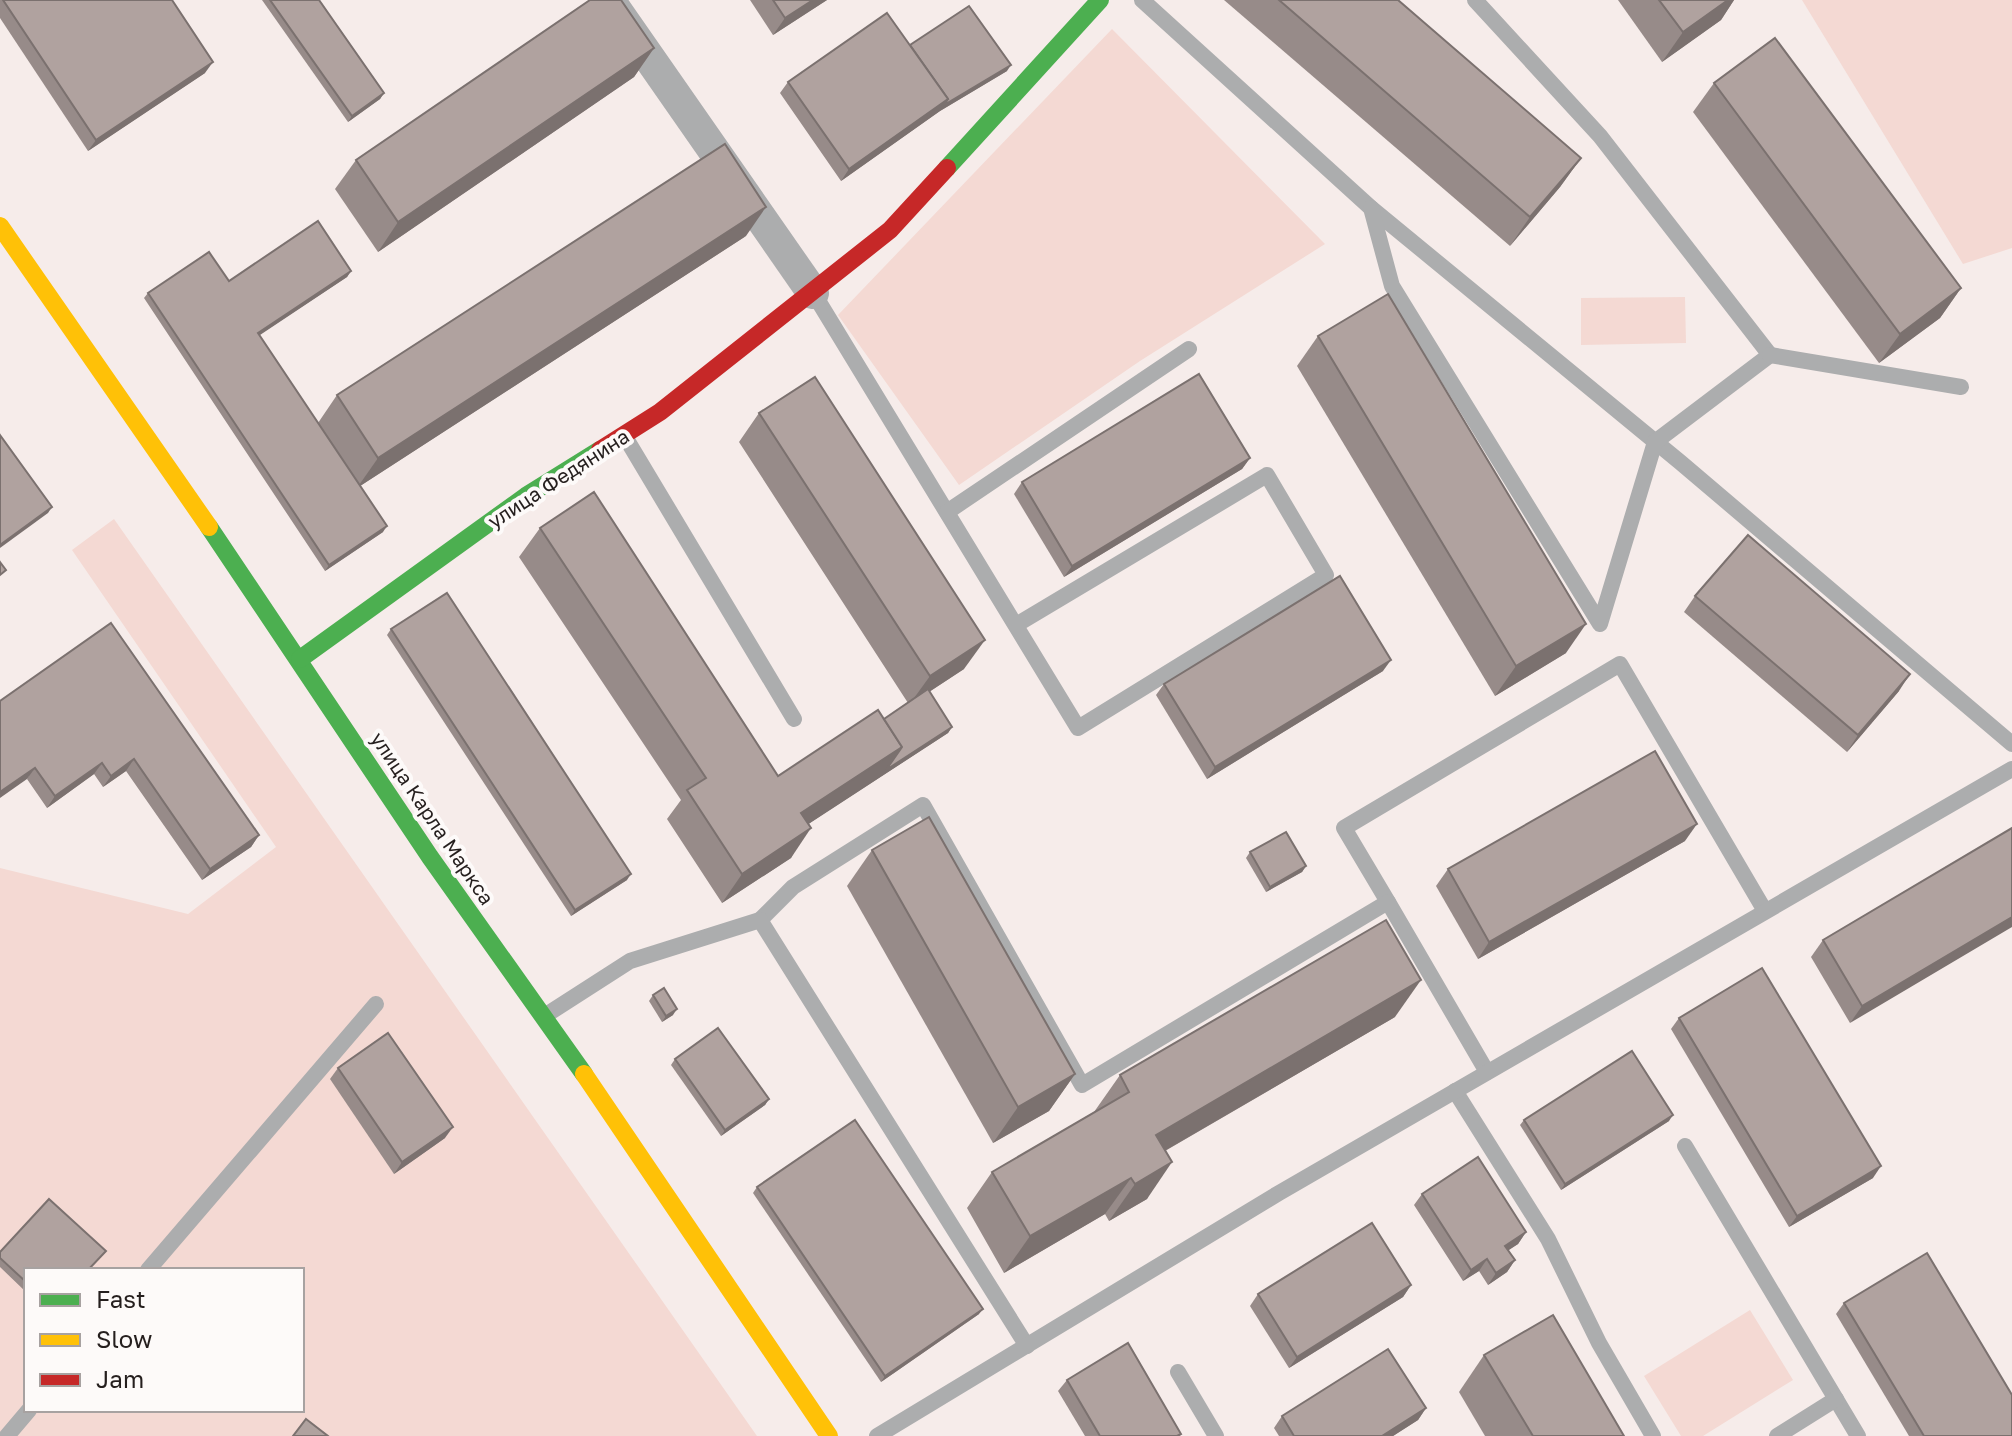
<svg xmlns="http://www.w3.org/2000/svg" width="2012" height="1436" font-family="'Golos Text',sans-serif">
<rect width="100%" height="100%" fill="#f6ecea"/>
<g fill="#f4d9d3" fill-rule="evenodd">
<path d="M1802,0H2012V248L1963,264Z"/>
<path d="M1112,29L1325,244L1140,361L959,485L838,315Z"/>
<path d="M1685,297L1686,343L1581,345V298Z"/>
<path d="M114,519L757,1436H0V868L188,914L276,847L72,550ZM26,1270H302V1410H26Z"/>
<path d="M1750,1310L1793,1380L1703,1436H1681L1644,1376Z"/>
</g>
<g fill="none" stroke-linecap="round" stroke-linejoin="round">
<g stroke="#acadae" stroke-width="16">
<path d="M1142,0L1371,208L1680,462L2012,744"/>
<path d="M1371,208L1392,286L1600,624L1655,442L1770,355L1600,136L1475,0"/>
<path d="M814,294L1078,728L1326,575L1267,475L1016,625"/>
<path d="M1770,355L1961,387"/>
<path d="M624,435L794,719"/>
<path d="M947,512L1189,349"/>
<path d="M1388,902L1344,828L1620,664L1765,911"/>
<path d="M760,920L793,887L923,805L1082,1085L1388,902L1487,1072"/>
<path d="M546,1015L630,961L760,920L1027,1346"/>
<path d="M1455,1091L1548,1239L1599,1343L1653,1436"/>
<path d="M1685,1146L1858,1436"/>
<path d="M148,1270L376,1004"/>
<path d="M1178,1372L1216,1436"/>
<path d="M7,1436L29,1410"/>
<path d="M877,1436L1279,1193L2012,769"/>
<path d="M1777,1436L1836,1399"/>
</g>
<path stroke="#acadae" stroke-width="32" d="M609,0L813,293"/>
<g stroke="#4caf50" stroke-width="18">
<path d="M947,168L1100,0"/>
<path d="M209,527L430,857L584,1074"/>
<path d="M300,659L526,496L600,450"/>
</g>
<g stroke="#ffc107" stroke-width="18">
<path d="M0,226L209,527"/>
<path d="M584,1074L829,1436"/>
</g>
<path stroke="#c62828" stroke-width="18" d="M600,450L660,412L890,230L947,168"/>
</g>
<g fill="#978b89">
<path d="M0,0H172L205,73L88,151L0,18Z"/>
<path d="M262,0H319L384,93L380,99L348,122Z"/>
<path d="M750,0H827L773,35Z"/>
<path d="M1224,0H1398L1581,158L1560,187L1510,246Z"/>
<path d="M1618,0H1734L1721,20L1662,62Z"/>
<path d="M910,45L1007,71L940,111L841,181L780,93L788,82Z"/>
<path d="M654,48L634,77L378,252L335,189L356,160Z"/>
<path d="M1714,83L1961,288L1940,318L1879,363L1693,112Z"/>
<path d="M746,236L360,486L383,532L325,571L144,298L148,293L229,281L351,271L347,277L259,335L318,423L337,395Z"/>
<path d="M1318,336L1566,653L1495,696L1297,366Z"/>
<path d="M759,413L964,669L929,692L952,727L948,733L808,824L791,858L722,903L667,819L681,800L519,557L540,528L778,776L884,719L908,703L739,442Z"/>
<path d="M1250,458L1242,469L1064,577L1014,494L1022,482Z"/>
<path d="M1695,596L1899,691L1847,752L1684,612Z"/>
<path d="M111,623L259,835L251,847L202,880L126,771L103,787L94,774L47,808L27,779Z"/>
<path d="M391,629L627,880L571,916L387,635Z"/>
<path d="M1383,671L1207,779L1156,695L1164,684Z"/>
<path d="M2012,828L1850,1023L1811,957L1823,940Z"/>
<path d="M1685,841L1478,959L1436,886L1448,869Z"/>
<path d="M872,850L1075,1074L1049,1111L993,1143L847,886Z"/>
<path d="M1250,852L1306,866L1302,872L1266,892L1246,858Z"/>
<path d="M653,995L673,1015L662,1022L649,1001Z"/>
<path d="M1395,1017L1165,1151L1147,1199L1109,1221L1105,1214L1004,1273L967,1208L992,1172L1094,1112L1120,1075Z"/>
<path d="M1679,1018L1873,1178L1789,1227L1671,1029Z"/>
<path d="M675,1059L769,1099L765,1105L721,1136L671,1065Z"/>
<path d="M338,1068L445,1138L394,1174L330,1079Z"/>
<path d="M1524,1120L1669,1121L1561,1190L1520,1125Z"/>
<path d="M757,1187L979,1314L881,1382L753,1193Z"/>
<path d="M1422,1194L1526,1232L1518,1244L1508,1250L1515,1260L1507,1272L1488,1285L1479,1271L1463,1281L1414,1205Z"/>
<path d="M0,1252L101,1257L26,1270V1292L0,1267Z"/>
<path d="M1411,1285L1403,1297L1289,1368L1250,1306L1258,1294Z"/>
<path d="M1844,1303L2012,1436H1909L1836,1314Z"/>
<path d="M1484,1355L1624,1436H1485L1459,1392Z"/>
<path d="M1067,1380L1181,1434L1180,1436H1085L1058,1391Z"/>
<path d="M1426,1408L1418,1420L1393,1436H1279L1274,1428L1282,1416Z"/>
</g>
<g fill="#7b716f">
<path d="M813,0H827L773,35L785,18Z"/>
<path d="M1728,0H1734L1721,20L1662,62L1683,32Z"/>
<path d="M654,48L634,77L378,252L398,222Z"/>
<path d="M213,62L205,73L88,151L96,140Z"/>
<path d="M1011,65L1007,71L940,111L841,181L849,169L948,99Z"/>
<path d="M384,93L380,99L348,122L352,116Z"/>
<path d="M1581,158L1560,187L1510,246L1530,217Z"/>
<path d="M766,207L746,236L357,488L378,458Z"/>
<path d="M351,271L347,277L254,339L258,333Z"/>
<path d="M1961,288L1940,318L1879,363L1900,334Z"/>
<path d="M1250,458L1242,469L1064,577L1072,566Z"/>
<path d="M52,507L48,513L0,548V545Z"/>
<path d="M387,526L383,532L325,571L329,565Z"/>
<path d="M1586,624L1566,653L1495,696L1516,666Z"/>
<path d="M985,640L964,669L909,705L930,676Z"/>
<path d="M1391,660L1383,671L1207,779L1215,767Z"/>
<path d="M1910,674L1899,691L1847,752L1858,735Z"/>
<path d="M952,727L948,733L781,842L801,813L902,747Z"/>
<path d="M134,759L126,771L103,787L111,776Z"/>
<path d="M102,763L94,774L47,808L55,796Z"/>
<path d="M35,768L27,779L0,798V792Z"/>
<path d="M1697,824L1685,841L1478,959L1489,942Z"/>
<path d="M811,828L791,858L722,903L742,874Z"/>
<path d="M259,835L251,847L202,880L210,869Z"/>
<path d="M1306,866L1302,872L1266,892L1270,887Z"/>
<path d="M631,874L627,880L571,916L575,910Z"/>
<path d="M2012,917V927L1850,1023L1862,1006Z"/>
<path d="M1421,980L1395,1017L1130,1171L1156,1135Z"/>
<path d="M677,1009L673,1015L662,1022L666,1016Z"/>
<path d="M1075,1074L1049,1111L993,1143L1018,1107Z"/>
<path d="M769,1099L765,1105L721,1136L725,1130Z"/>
<path d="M1673,1115L1669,1121L1561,1190L1565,1184Z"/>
<path d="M453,1127L445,1138L394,1174L402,1162Z"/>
<path d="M1172,1162L1147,1199L1109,1221L1135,1184Z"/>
<path d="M1881,1166L1873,1178L1789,1227L1797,1216Z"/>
<path d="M1131,1178L1105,1214L1004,1273L1030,1236Z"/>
<path d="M1526,1232L1518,1244L1497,1258L1505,1246Z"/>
<path d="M1487,1259L1479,1271L1463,1281L1471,1270Z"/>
<path d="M1515,1260L1507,1272L1488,1285L1496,1273Z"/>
<path d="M1411,1285L1403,1297L1289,1368L1297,1357Z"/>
<path d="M983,1309L979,1314L881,1382L885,1376Z"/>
<path d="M1426,1408L1418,1420L1393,1436H1382Z"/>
</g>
<g fill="#b0a29f" stroke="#7b716f" stroke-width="2">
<path d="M3,0H172L213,62L96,140Z"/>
<path d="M270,0H319L384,93L352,116Z"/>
<path d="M590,0H621L654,48L398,222L356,160Z"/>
<path d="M773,0H813L785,18Z"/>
<path d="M1279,0H1398L1581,158L1530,217Z"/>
<path d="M1659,0H1728L1683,32Z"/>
<path d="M969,6L1011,65L944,105L948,99L910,45Z"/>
<path d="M887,13L948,99L849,169L788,82Z"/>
<path d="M1775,38L1961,288L1900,334L1714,83Z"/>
<path d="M725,144L766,207L378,458L337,395Z"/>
<path d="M318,221L351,271L258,333L387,526L329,565L148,293L209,252L229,281Z"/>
<path d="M1388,294L1586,624L1516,666L1318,336Z"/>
<path d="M1199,374L1250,458L1072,566L1022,482Z"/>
<path d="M815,377L985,640L930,676L759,413Z"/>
<path d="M0,435L52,507L0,545Z"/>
<path d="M594,492L778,776L878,710L902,747L801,813L811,828L742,874L687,790L706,778L540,528Z"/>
<path d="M1748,535L1910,674L1858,735L1695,596Z"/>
<path d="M0,562L6,570L0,575Z"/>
<path d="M1340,576L1391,660L1215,767L1164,684Z"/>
<path d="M447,593L631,874L575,910L391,629Z"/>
<path d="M111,623L259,835L210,869L134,759L111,776L102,763L55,796L35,768L0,792V701Z"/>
<path d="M928,689L952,727L886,770L902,747L884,719Z"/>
<path d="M1655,751L1697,824L1489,942L1448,869Z"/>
<path d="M929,817L1075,1074L1018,1107L872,850Z"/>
<path d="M2012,828V917L1862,1006L1823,940Z"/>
<path d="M1286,832L1306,866L1270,887L1250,852Z"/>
<path d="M1386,920L1421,980L1156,1135L1172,1162L1135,1184L1131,1178L1030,1236L992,1172L1129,1092L1120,1075Z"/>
<path d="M1762,968L1881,1166L1797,1216L1679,1018Z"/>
<path d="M664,988L677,1009L666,1016L653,995Z"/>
<path d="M718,1028L769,1099L725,1130L675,1059Z"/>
<path d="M388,1033L453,1127L402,1162L338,1068Z"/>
<path d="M1632,1051L1673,1115L1565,1184L1524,1120Z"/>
<path d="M855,1120L983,1309L885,1376L757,1187Z"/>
<path d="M1478,1157L1526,1232L1505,1246L1515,1260L1496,1273L1487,1259L1471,1270L1422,1194Z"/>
<path d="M49,1199L106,1251L88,1270H26V1282L0,1258V1252Z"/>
<path d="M1372,1223L1411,1285L1297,1357L1258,1294Z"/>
<path d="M1927,1253L2012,1395V1436H1924L1844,1303Z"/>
<path d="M1553,1315L1624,1436H1533L1484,1355Z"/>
<path d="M1128,1343L1181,1434L1177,1436H1100L1067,1380Z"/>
<path d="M1388,1349L1426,1408L1382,1436H1294L1282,1416Z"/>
<path d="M306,1419L328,1436H293Z"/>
</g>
<g text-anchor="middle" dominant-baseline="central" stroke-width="8" stroke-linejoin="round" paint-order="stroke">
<g font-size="20" fill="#251f1e" stroke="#fdfaf9">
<text transform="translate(558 478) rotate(-33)">улица Федянина</text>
<text transform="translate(433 818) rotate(56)">улица Карла Маркса</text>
</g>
</g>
<rect x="24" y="1268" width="280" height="144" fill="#fdfaf9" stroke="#a7a2a1" stroke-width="2"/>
<rect x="40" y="1294" width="40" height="12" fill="#4caf50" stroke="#a7a2a1" stroke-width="2"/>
<text x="96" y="1308" font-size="24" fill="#251f1e">Fast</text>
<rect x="40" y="1334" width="40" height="12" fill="#ffc107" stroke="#a7a2a1" stroke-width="2"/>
<text x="96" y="1348" font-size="24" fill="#251f1e">Slow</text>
<rect x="40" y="1374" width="40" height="12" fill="#c62828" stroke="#a7a2a1" stroke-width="2"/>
<text x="96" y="1388" font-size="24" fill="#251f1e">Jam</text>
</svg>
